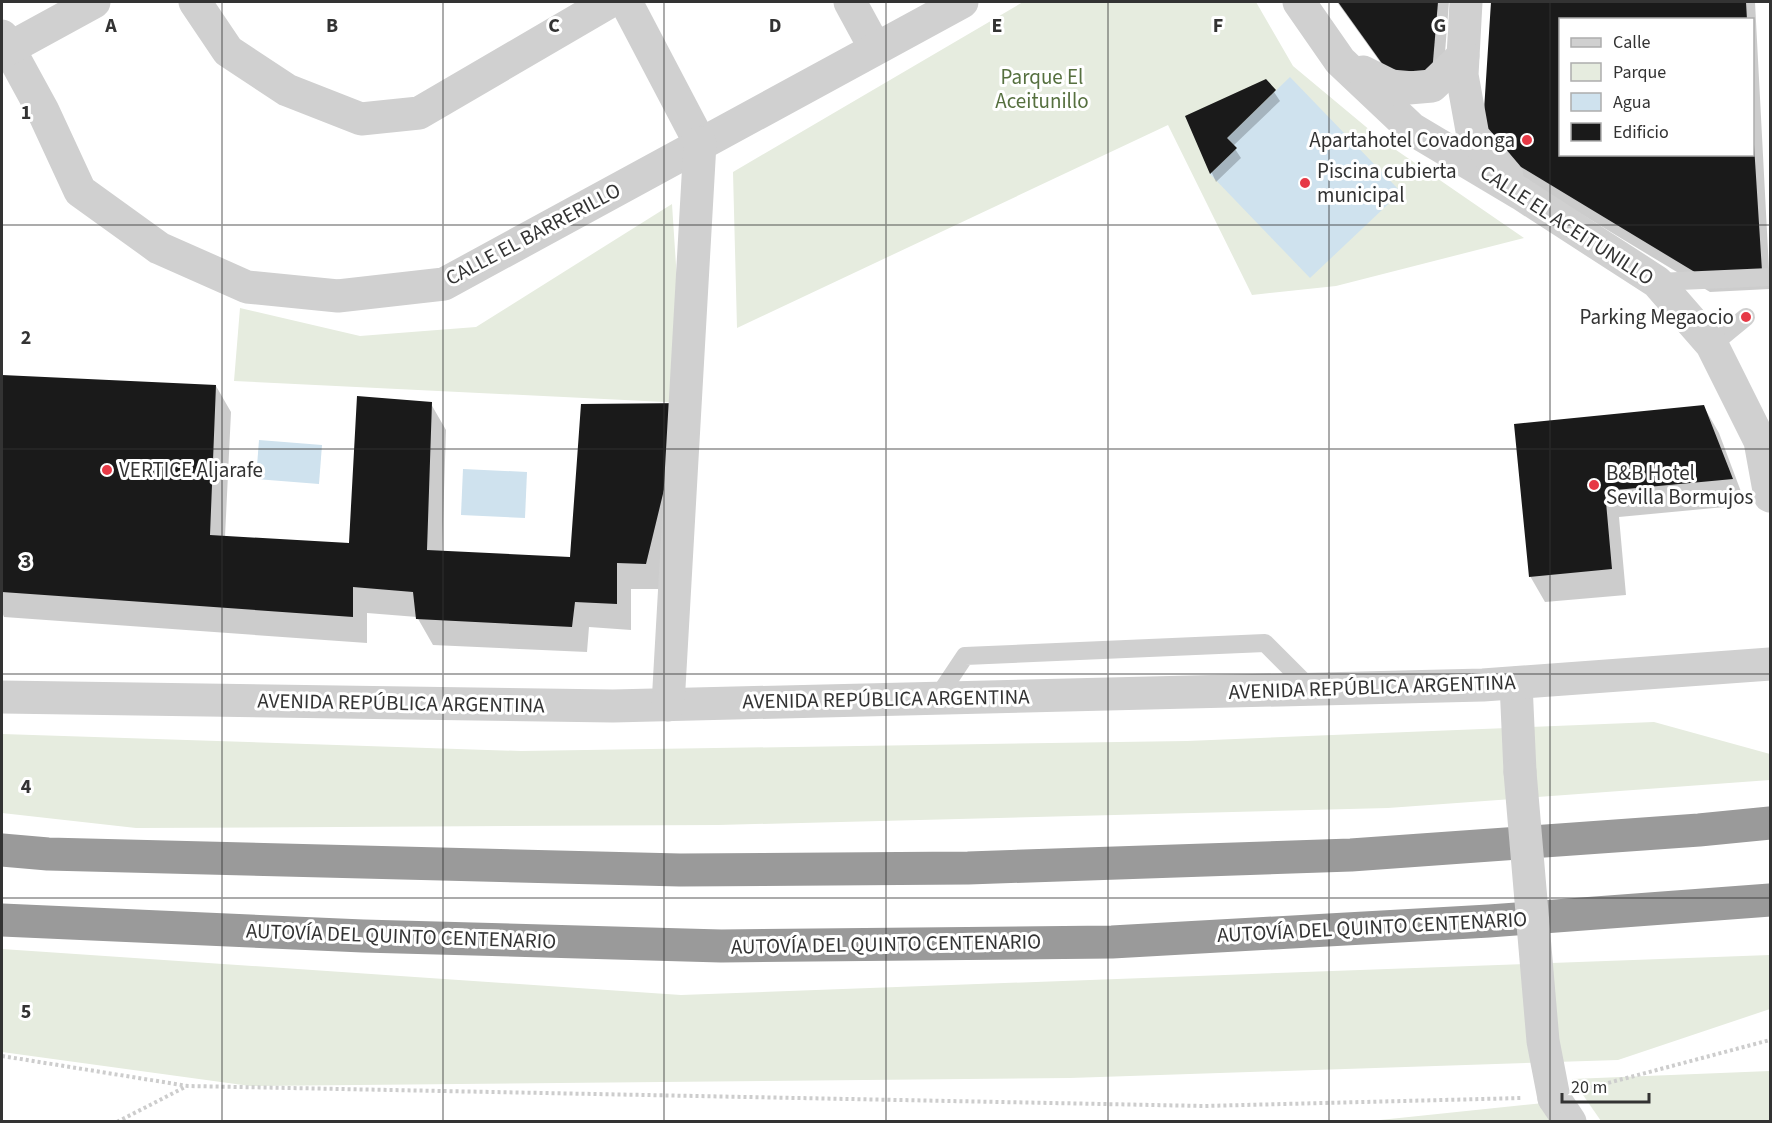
<svg xmlns="http://www.w3.org/2000/svg" width="1772" height="1123" font-family="'Source Sans 3',sans-serif">
<rect width="100%" height="100%" fill="#fff"/>
<g fill="#e6ecdf">
<path d="M1023,2H1256L1293,66L1383,141L1524,238L1336,286L1252,295L1168,125L737,328L733,172Z"/>
<path d="M672,204L685,403L234,381L240,308L360,336L476,327Z"/>
<path d="M1654,722L1770,754V780L1388,808L718,825L136,828L2,813V734L521,751L1187,741Z"/>
<path d="M2,949L681,995L1770,955V1009L1618,1060L1070,1078L250,1086L2,1052Z"/>
<path d="M1770,1071V1122L1601,1121L1572,1079Z"/>
<path d="M1544,1103L1554,1122H1361Z"/>
</g>
<g fill="#cfe2ee">
<path d="M1290,77L1401,192L1310,278L1210,174L1237,148L1227,138Z"/>
<path d="M259,440L322,445L319,484L256,479Z"/>
<path d="M463,469L527,472L525,518L461,515Z"/>
</g>
<g fill="#0003" fill-rule="evenodd">
<path d="M1337,2H1449L1442,91L1398,87Z"/>
<path d="M1492,2H1755L1770,289L1710,292L1523,179L1484,126ZM1560,20H1752V154H1560Z"/>
<path d="M1266,80L1280,101L1233,146L1241,158L1216,182L1187,117Z"/>
<path d="M2,376L216,386L231,412L225,537L351,545L431,404L446,430L442,552L571,559L684,404L661,589H631V630L589,627L587,652L433,645L417,617L367,613V643L4,617L2,612Z"/>
<path d="M1704,407L1719,433L1746,505L1619,517L1626,595L1545,602L1530,576L1515,425Z"/>
</g>
<g fill="#1a1a1a">
<path d="M1338,2H1438L1432,73L1386,69Z"/>
<path d="M1491,2H1746L1747,20H1560V154H1752V145H1754L1762,271L1698,274L1511,161L1483,126Z"/>
<path d="M1266,79L1276,90L1227,138L1237,148L1210,174L1185,116Z"/>
<path d="M2,375L216,385L210,535L349,543L357,396L432,402L427,550L570,557L581,404L685,403L646,564L617,563V604L575,602L572,627L416,619L413,592L353,587V617L2,592Z"/>
<path d="M1704,405L1733,479L1605,491L1612,569L1529,577L1514,424Z"/>
</g>
<g fill="none" stroke-linecap="round" stroke-linejoin="round">
<g stroke="#cdcdcd" stroke-width="4" stroke-dasharray="3 3" stroke-linecap="butt">
<path d="M2,1056L188,1086L1204,1106L1522,1098"/>
<path d="M1585,1089L1770,1040"/>
<path d="M117,1122L187,1086"/>
</g>
<g stroke="#d0d0d0" stroke-width="18">
<path d="M1657,282L1770,277"/>
<path d="M1712,345L1746,317"/>
<path d="M937,698L965,656L1265,643L1311,689"/>
</g>
<g stroke="#d0d0d0" stroke-width="33">
<path d="M195,2L228,51L287,90L361,119L419,113L609,2"/>
<path d="M626,2L700,143"/>
<path d="M850,2L875,48"/>
<path d="M1299,2L1340,61L1412,129L1521,194L1657,282L1712,345L1760,441L1770,496"/>
<path d="M1466,2L1462,75L1473,136L1507,176"/>
<path d="M2,36L43,111L80,191L159,248L247,287L338,296L444,284L962,2"/>
<path d="M8,49L94,2"/>
<path d="M1363,72L1397,89L1432,86L1463,56"/>
<path d="M1516,683L1520,772"/>
<path d="M2,697L613,706L1483,685L1770,664"/>
<path d="M668,705L700,143"/>
<path d="M1554,1098L1570,1122"/>
</g>
<g stroke="#9a9a9a" stroke-width="33">
<path d="M2,850L48,854L680,870L968,868L1351,855L1699,830L1770,823"/>
<path d="M2,920L363,936L721,946L1112,942L1489,921L1770,900"/>
</g>
<path stroke="#d0d0d0" stroke-width="33" d="M1520,772L1543,1041L1554,1098"/>
</g>
<path fill="none" stroke="#333" stroke-width="1.5" stroke-opacity="0.55" d="M222,2V1122M443,2V1122M664,2V1122M886,2V1122M1108,2V1122M1329,2V1122M1550,2V1122M2,225H1770M2,449H1770M2,674H1770M2,898H1770"/>
<g fill="#e63946" stroke="#fff" stroke-width="2">
<circle cx="1527" cy="140" r="6"/>
<circle cx="1305" cy="183" r="6"/>
<circle cx="1746" cy="317" r="6"/>
<circle cx="107" cy="470" r="6"/>
<circle cx="1594" cy="485" r="6"/>
</g>
<g text-anchor="middle" dominant-baseline="central" stroke-width="6" stroke-linejoin="round" paint-order="stroke">
<g font-size="21" fill="#56703f" stroke="#fff">
<text x="1042" y="77">Parque El<tspan x="1042" dy="24">Aceitunillo</tspan></text>
</g>
<g font-size="21" fill="#333" stroke="#fff" text-anchor="start">
<text x="1515" y="140" text-anchor="end">Apartahotel Covadonga</text>
<text x="1317" y="171">Piscina cubierta<tspan x="1317" dy="24">municipal</tspan></text>
<text x="1734" y="317" text-anchor="end">Parking Megaocio</text>
<text x="119" y="470">VERTICE Aljarafe</text>
<text x="1606" y="473">B&amp;B Hotel<tspan x="1606" dy="24">Sevilla Bormujos</tspan></text>
</g>
<g font-size="21" fill="#333" stroke="#fff">
<text transform="translate(1567 225) rotate(33)">CALLE EL ACEITUNILLO</text>
<text transform="translate(533 234) rotate(-28)">CALLE EL BARRERILLO</text>
<text transform="translate(1372 687) rotate(-2)">AVENIDA REPÚBLICA ARGENTINA</text>
<text transform="translate(886 699) rotate(-1)">AVENIDA REPÚBLICA ARGENTINA</text>
<text transform="translate(401 703) rotate(1)">AVENIDA REPÚBLICA ARGENTINA</text>
<text transform="translate(1372 927) rotate(-3)">AUTOVÍA DEL QUINTO CENTENARIO</text>
<text transform="translate(401 936) rotate(2)">AUTOVÍA DEL QUINTO CENTENARIO</text>
<text transform="translate(886 944) rotate(-1)">AUTOVÍA DEL QUINTO CENTENARIO</text>
</g>
</g>
<g font-size="20" text-anchor="middle" font-weight="bold" fill="#333" stroke="#fff" stroke-width="6" stroke-linejoin="round" paint-order="stroke">
<text x="111" y="32">A</text>
<text x="332" y="32">B</text>
<text x="554" y="32">C</text>
<text x="775" y="32">D</text>
<text x="997" y="32">E</text>
<text x="1218" y="32">F</text>
<text x="1440" y="32">G</text>
<text x="26" y="119">1</text>
<text x="26" y="344">2</text>
<text x="26" y="568">3</text>
<text x="26" y="793">4</text>
<text x="26" y="1018">5</text>
</g>
<rect width="1772" height="1123" fill="none" stroke="#333333" stroke-width="6"/>
<rect x="1559" y="18" width="195" height="138" fill="#ffffff" stroke="#adadad" stroke-width="1.5"/>
<rect x="1571" y="38" width="30" height="9" fill="#d0d0d0" stroke="#adadad" stroke-width="1.5"/>
<text x="1613" y="48" font-size="18" fill="#333333">Calle</text>
<rect x="1571" y="63" width="30" height="18" fill="#e6ecdf" stroke="#adadad" stroke-width="1.5"/>
<text x="1613" y="78" font-size="18" fill="#333333">Parque</text>
<rect x="1571" y="93" width="30" height="18" fill="#cfe2ee" stroke="#adadad" stroke-width="1.5"/>
<text x="1613" y="108" font-size="18" fill="#333333">Agua</text>
<rect x="1571" y="123" width="30" height="18" fill="#1a1a1a" stroke="#adadad" stroke-width="1.5"/>
<text x="1613" y="138" font-size="18" fill="#333333">Edificio</text>
<path d="M1562 1093v9h87v-9" fill="none" stroke="#333333" stroke-width="3"/>
<text x="1571" y="1093" font-size="18" fill="#333333" stroke="#ffffff" stroke-width="4.5" paint-order="stroke">20 m</text>
</svg>
